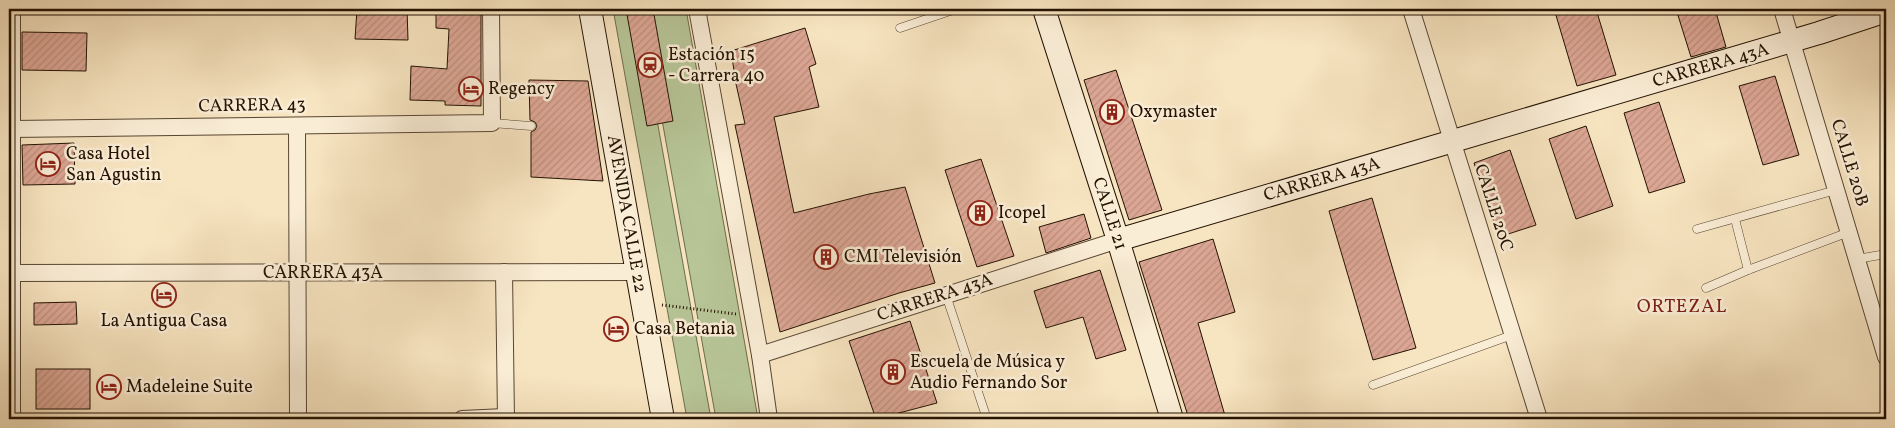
<svg xmlns="http://www.w3.org/2000/svg" width="1895" height="428" font-family="Vollkorn,serif">
<defs>
<pattern id="building-hatch" width="6" height="6" patternUnits="userSpaceOnUse" patternTransform="scale(1.25)"><rect width="6" height="6" fill="#dca694"/><path d="M-1 1l2-2M0 6l6-6M5 7l2-2" fill="none" stroke="#bc8e7e"/></pattern>
</defs>
<rect width="100%" height="100%" fill="#f7e4c0"/>
<filter id="stains"><feTurbulence type="fractalNoise" baseFrequency=".004" numOctaves="4"/><feColorMatrix values="0 0 0 0 .2 0 0 0 0 .09 0 0 0 0 .02 0 0 0 .5 -.17"/></filter>
<radialGradient id="worn" r=".72"><stop offset=".6" stop-color="#630" stop-opacity="0"/><stop offset="1" stop-color="#630" stop-opacity=".3"/></radialGradient>
<g fill="#b7c597" stroke="#6d6c4c">
<path d="M613,9H637L711,419H687Z"/>
<path d="M642,9H686L758,419H716Z"/>
</g>
<g fill="url(#building-hatch)" stroke="#231202">
<path d="M357,9H407L408,40L355,39Z"/>
<path d="M436,9H481V106L445,105V101L410,100L411,66L447,69L449,29L436,28Z"/>
<path d="M626,9H653L673,121L647,126Z"/>
<path d="M1565,9H1596L1616,75L1577,86L1555,12Z"/>
<path d="M1676,9H1715L1726,47L1691,57Z"/>
<path d="M805,28L816,64L809,67L819,107L774,117L794,213L869,194L905,187L935,283L899,293L780,332L735,125L745,124L736,84L731,51Z"/>
<path d="M22,32L87,33L86,71L22,70Z"/>
<path d="M1116,70L1162,210L1129,220L1084,80Z"/>
<path d="M1775,76L1799,155L1763,165L1739,86Z"/>
<path d="M529,80L588,81L603,181L531,177V132L535,130L537,126L535,122L530,120Z"/>
<path d="M1659,102L1685,182L1649,193L1624,113Z"/>
<path d="M1586,126L1613,206L1576,219L1549,139Z"/>
<path d="M74,143L75,184L23,185L22,145Z"/>
<path d="M1510,150L1536,225L1499,237L1474,163Z"/>
<path d="M981,159L1014,256L977,267L945,170Z"/>
<path d="M1372,198L1416,348L1373,360L1329,211Z"/>
<path d="M1084,214L1091,238L1046,253L1039,227Z"/>
<path d="M1213,239L1235,312L1198,323L1226,419H1189L1139,262Z"/>
<path d="M1100,270L1126,350L1096,359L1083,317L1046,328L1034,291Z"/>
<path d="M76,302L77,324L34,325V303Z"/>
<path d="M910,321L937,403L876,419L849,341Z"/>
<rect x="36" y="369" width="54" height="40"/>
</g>
<g fill="none" stroke-linecap="round" stroke-linejoin="round">
<defs>
<g id="lane">
<path d="M900,28L956,9"/>
<path d="M492,123L531,126"/>
<path d="M1735,219L1748,270"/>
<path d="M1697,229L1836,190"/>
<path d="M1857,259L1886,254"/>
<path d="M1706,288L1748,270L1849,232"/>
<path d="M946,295L985,413"/>
<path d="M1373,385L1512,335"/>
</g>
<g id="street">
<path d="M12,9V419"/>
<path d="M697,9L760,355L769,419"/>
<path d="M1411,9L1539,419"/>
<path d="M1782,9L1886,357"/>
<path d="M297,126L298,419"/>
<path d="M12,129L492,123L491,9"/>
<path d="M504,272L506,419"/>
<path d="M9,273L637,272"/>
<path d="M760,355L1118,240"/>
<path d="M462,419L505,417"/>
</g>
<g id="secondary">
<path d="M590,9L663,419"/>
<path d="M1044,9L1118,240L1172,419"/>
<path d="M1118,240L1819,33L1886,11"/>
</g>
</defs>
<use href="#lane" stroke="#584632" stroke-width="9"/>
<use href="#street" stroke="#584632" stroke-width="18"/>
<use href="#secondary" stroke="#231202" stroke-width="24"/>
<path stroke="#231202" stroke-width="3" stroke-dasharray="1 2.5" stroke-linecap="butt" d="M662,305L736,314"/>
<use href="#lane" stroke="#faedd6" stroke-width="8"/>
<use href="#street" stroke="#faedd6" stroke-width="16"/>
<use href="#secondary" stroke="#faedd6" stroke-width="22"/>
</g>
<defs>
<symbol id="station-ring" viewBox="-11 -11 22 22"><circle r="9.5" fill="#faedd6" stroke="#8f2418" stroke-width="1.5"/><path d="M-3-6H3Q5-6 5-4V2Q5 4 3 4L4.5 6H3L1.5 4h-3L-3 6H-4.5L-3 4Q-5 4-5 2V-4Q-5-6-3-6ZM-3.5-4v3h7v-3ZM-3.5 1v1.5H-2V1ZM2 1v1.5H3.5V1Z" fill="#8f2418"/></symbol>
<symbol id="hotel-ring" viewBox="-11 -11 22 22"><circle r="9.5" fill="#faedd6" stroke="#8f2418" stroke-width="1.5"/><path d="M-6-4.5h1.5V1H6V5H4.5V3h-9V5H-6ZM-4 0a1.8 1.8 0 1 1 3.6 0ZM.5 0V-2.5h3Q6-2.5 6 0Z" fill="#8f2418"/></symbol>
<symbol id="building-ring" viewBox="-11 -11 22 22"><circle r="9.5" fill="#faedd6" stroke="#8f2418" stroke-width="1.5"/><path d="M-4-6H4V6H1V3H-1V6H-4ZM-2.5-4.3h1.7v1.8h-1.7ZM.8-4.3h1.7v1.8H.8ZM-2.5-1h1.7V.8h-1.7ZM.8-1h1.7V.8H.8Z" fill="#8f2418"/></symbol>
</defs>
<g fill-rule="evenodd">
<use href="#station-ring" x="636" y="51" width="28" height="28"/>
<use href="#hotel-ring" x="457" y="75" width="28" height="28"/>
<use href="#building-ring" x="1098" y="98" width="28" height="28"/>
<use href="#hotel-ring" x="34" y="150" width="28" height="28"/>
<use href="#building-ring" x="966" y="199" width="28" height="28"/>
<use href="#building-ring" x="812" y="243" width="28" height="28"/>
<use href="#hotel-ring" x="150" y="281" width="28" height="28"/>
<use href="#hotel-ring" x="602" y="315" width="28" height="28"/>
<use href="#building-ring" x="879" y="358" width="28" height="28"/>
<use href="#hotel-ring" x="95" y="373" width="28" height="28"/>
</g>
<g text-anchor="middle" dominant-baseline="central" stroke-width="5" stroke-linejoin="round" paint-order="stroke">
<g font-size="18" fill="#231202" stroke="#faedd6" text-anchor="start">
<text x="668" y="55">Estación 15<tspan x="668" dy="21">- Carrera 40</tspan></text>
<text x="488" y="89">Regency</text>
<text x="1130" y="112">Oxymaster</text>
<text x="66" y="154">Casa Hotel<tspan x="66" dy="21">San Agustin</tspan></text>
<text x="998" y="213">Icopel</text>
<text x="844" y="257">CMI Televisión</text>
<text x="164" y="321" text-anchor="middle">La Antigua Casa</text>
<text x="634" y="329">Casa Betania</text>
<text x="910" y="362">Escuela de Música y<tspan x="910" dy="21">Audio Fernando Sor</tspan></text>
<text x="126" y="387">Madeleine Suite</text>
</g>
<g font-size="18" fill="#231202" stroke="#faedd6">
<text transform="translate(1711 66) rotate(-16)">CARRERA 43A</text>
<text transform="translate(252 106) rotate(-1)">CARRERA 43</text>
<text transform="translate(1849 163) rotate(73)">CALLE 20B</text>
<text transform="translate(1322 180) rotate(-16)">CARRERA 43A</text>
<text transform="translate(1493 208) rotate(72)">CALLE 20C</text>
<text transform="translate(626 214) rotate(80)">AVENIDA CALLE 22</text>
<text transform="translate(1109 214) rotate(72)">CALLE 21</text>
<text x="323" y="273">CARRERA 43A</text>
<text transform="translate(935 298) rotate(-18)">CARRERA 43A</text>
</g>
<g font-size="19" letter-spacing="1" fill="#7a1f14" stroke="#faedd6">
<text x="1682" y="307">ORTEZAL</text>
</g>
</g>
<rect width="1895" height="428" fill="none" stroke="#f7e4c0" stroke-width="30"/>
<rect x="10" y="10" width="1875" height="408" fill="none" stroke="#231202" stroke-width="2.5"/>
<rect x="15" y="15" width="1865" height="398" fill="none" stroke="#231202"/>
<rect width="100%" height="100%" filter="url(#stains)"/>
<rect width="100%" height="100%" fill="url(#worn)"/>
</svg>
